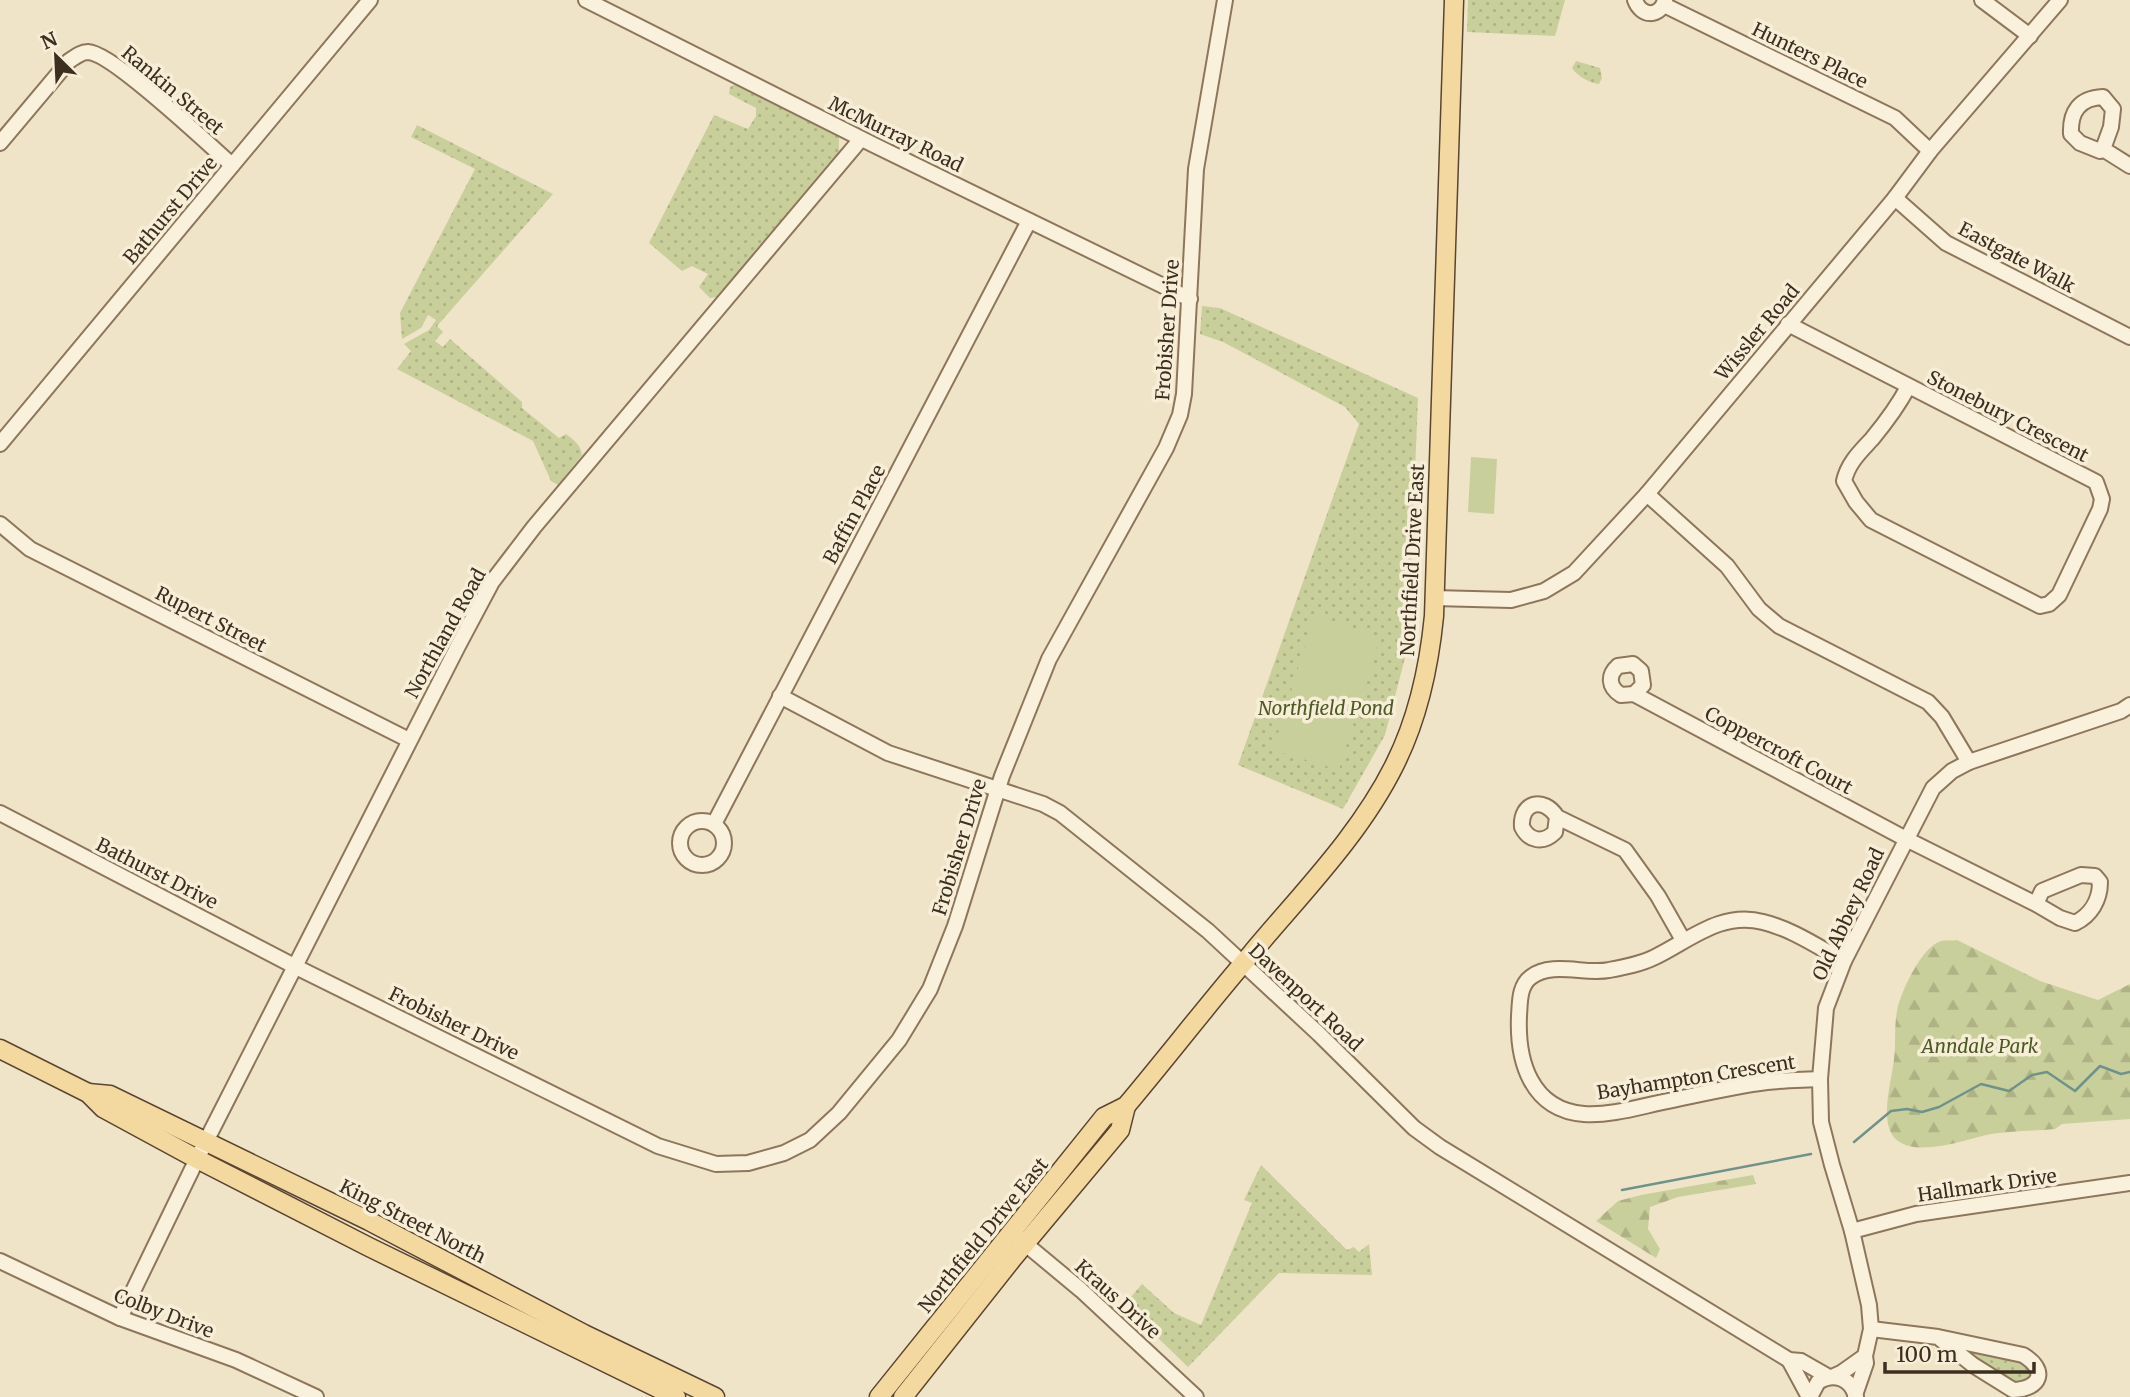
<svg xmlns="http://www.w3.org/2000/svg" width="2130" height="1397" font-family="Merriweather,serif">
<defs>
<pattern id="green-dots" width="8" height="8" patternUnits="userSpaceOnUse" patternTransform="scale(1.75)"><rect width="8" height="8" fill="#c9cf9b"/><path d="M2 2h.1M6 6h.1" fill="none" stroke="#aeb285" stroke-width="1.8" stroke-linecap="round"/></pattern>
<pattern id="forest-firs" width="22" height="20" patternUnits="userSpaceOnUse" patternTransform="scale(1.75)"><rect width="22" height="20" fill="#c9cf9b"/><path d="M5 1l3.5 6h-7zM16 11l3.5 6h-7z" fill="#aeb285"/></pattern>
</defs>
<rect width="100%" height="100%" fill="#f0e4c8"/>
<g fill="url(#green-dots)">
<path d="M1468,0H1565L1555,36L1467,32Z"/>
<path d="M1576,61L1600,68L1602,78L1599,84C1591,84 1576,75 1572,68Z"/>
<path d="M736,84L831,131L839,136V152L717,297L710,298L699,287L708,274L692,266L682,271L649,243L714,115L748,129L756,116V108L729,94L730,87Z"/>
<path d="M417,125L553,194L437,326L443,332L435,341L443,347L450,339L522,402V408L559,438L566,434C574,440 581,445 582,455L558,485L551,481L533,441L397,369L411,351L404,344L429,330L436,320L428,315L421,328L402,339L400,313L475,169L411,137Z"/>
<path d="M1202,306L1220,308L1418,398L1408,646L1385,735L1343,809L1238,765L1359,424L1345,407L1223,342L1200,334Z"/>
<path d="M1261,1165L1347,1250L1354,1247L1359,1252L1369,1244L1372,1275L1279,1273L1188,1367L1124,1305L1142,1284L1174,1313L1201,1325L1252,1203L1244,1200Z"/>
<path d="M1964,1350L2024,1362L2029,1367L2031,1377L2025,1383H2014Z"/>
</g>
<g fill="url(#forest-firs)">
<path d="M1957,940L2040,981L2098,1000L2130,984V1119L2062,1124L2055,1129C2034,1131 2012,1131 1991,1134C1967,1139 1920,1157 1898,1141C1877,1126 1892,1080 1894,1059C1896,1044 1894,1027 1897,1011C1900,993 1922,946 1941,941C1945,940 1952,941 1957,940Z"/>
<path d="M1753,1175L1756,1184L1678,1197L1650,1207L1648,1229L1660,1249L1656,1258L1596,1221L1618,1201L1641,1195Z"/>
</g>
<g fill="#c9cf9b">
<path d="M1471,457L1497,459L1494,514L1468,512Z"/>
<path d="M1314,616L1380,637L1339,770L1273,750Z"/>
</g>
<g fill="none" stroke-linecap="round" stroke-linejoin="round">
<g stroke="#6f938a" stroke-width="2.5">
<path d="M1854,1142L1891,1111L1907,1109L1922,1112L1939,1107L1981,1084L2009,1091L2032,1075L2047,1072L2075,1091L2100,1066L2121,1074L2130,1072"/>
<path d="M1622,1190L1811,1154"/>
</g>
<defs>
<g id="minor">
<path d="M586,0L874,145L1190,299"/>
<path d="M1635,0C1641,17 1660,18 1665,0"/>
<path d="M1982,0L2030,36"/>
<path d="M1664,5L1895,118L1930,151"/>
<path d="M0,143L69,61C75,57 81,52 88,52C113,53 208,144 232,165"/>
<path d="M2103,149L2111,127L2113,109L2103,97C2079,98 2070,112 2071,134L2080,143L2100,151L2103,149L2130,166"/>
<path d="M1895,198L1946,243L2130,337"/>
<path d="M1788,324L2096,482L2102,499L2100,509L2059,595L2049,604L2040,606L1871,520L1856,502L1844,481C1848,463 1860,452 1872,439C1886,422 1898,406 1908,387"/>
<path d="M0,444L370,0"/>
<path d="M1647,494L1727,566L1759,609L1779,626L1928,702L1942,717L1969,762"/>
<path d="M0,524L30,549L409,740"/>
<path d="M1434,598L1511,600L1544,591L1574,573L1647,494L1895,198L1930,151L2060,0"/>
<path d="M1634,694L1643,685L1641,671L1633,664L1618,666C1608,675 1608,687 1621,695L1634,694L1906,839L2036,904L2042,891L2081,875L2095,876L2100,882C2100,900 2091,915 2075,923L2060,918L2036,904"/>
<path d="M780,696L888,753L1043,804L1060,813L1208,931L1319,1034L1414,1128L1440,1147L1789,1360L1801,1361L1829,1377"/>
<path d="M0,813L296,967L658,1146L716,1164L748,1163L784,1153L810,1140L839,1113L899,1040L930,989L955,926L1002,776L1049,659L1166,448L1180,415L1184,394L1196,169L1225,0"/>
<path d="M1557,817L1555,832C1543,844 1529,841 1522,827C1520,802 1544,796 1557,817L1625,850L1658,896L1683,940"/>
<circle cx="702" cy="843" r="22"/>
<path d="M714,824L1029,221"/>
<path d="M1820,1079C1802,1080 1785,1080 1767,1082C1734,1086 1701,1094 1668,1101C1642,1106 1611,1116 1584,1114C1531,1110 1517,1061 1519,1016C1520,1002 1519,986 1531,977C1552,961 1586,975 1609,970C1625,967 1641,964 1655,957C1690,940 1721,911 1763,922C1792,929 1818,947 1844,961"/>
<path d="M1852,1231L1916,1214L2130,1183"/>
<path d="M1017,1237L1081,1290L1196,1397"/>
<path d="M0,1261L120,1318L236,1360L316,1397"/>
<path d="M120,1318L197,1159L458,646L492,582L534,527L861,139"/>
<path d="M1871,1329L1938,1337L2023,1355C2048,1370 2041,1389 2013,1390L1973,1365L1938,1337"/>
<path d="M1789,1360L1809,1397"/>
<path d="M1832,1377L1841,1373L1865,1356"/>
<path d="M1855,1395L1866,1363L1865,1356L1871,1329L1869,1305L1852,1231L1832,1165L1821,1122L1820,1079L1826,1008L1844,961L1933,788L1952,771L1969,762L2121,711L2130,705"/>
<path d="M1810,1397L1818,1382C1834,1372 1851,1378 1856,1397"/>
</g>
<g id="major">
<path d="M0,1049L88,1093L103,1108L197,1159L369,1247L676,1397"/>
<path d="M88,1093L110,1095L369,1221L584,1334L715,1397"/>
<path d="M879,1397L1104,1117L1126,1106C1168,1056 1208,1004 1251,954C1301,894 1360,835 1395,764C1418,718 1429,667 1434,616L1454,0"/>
<path d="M903,1397L1013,1258L1120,1130L1126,1106"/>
</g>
</defs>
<use href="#minor" stroke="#8d765c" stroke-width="18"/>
<use href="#major" stroke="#5b4430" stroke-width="21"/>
<use href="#minor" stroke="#faf1dc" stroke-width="14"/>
<use href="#major" stroke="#f3d9a0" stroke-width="18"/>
</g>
<g text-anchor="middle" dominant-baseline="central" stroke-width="7" stroke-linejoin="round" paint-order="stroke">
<g font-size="19" fill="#3d2e20" stroke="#f7eed8">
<text transform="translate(1810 55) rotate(26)">Hunters Place</text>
<text transform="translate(173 90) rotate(40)">Rankin Street</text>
<text transform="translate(896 134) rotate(26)">McMurray Road</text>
<text transform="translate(170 210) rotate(-50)">Bathurst Drive</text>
<text transform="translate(2017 257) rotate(28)">Eastgate Walk</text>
<text transform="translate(1167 330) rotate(-86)">Frobisher Drive</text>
<text transform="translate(1757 332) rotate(-50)">Wissler Road</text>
<text transform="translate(2008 416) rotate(27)">Stonebury Crescent</text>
<text transform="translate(854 514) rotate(-62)">Baffin Place</text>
<text transform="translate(1412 560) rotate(-87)">Northfield Drive East</text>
<text transform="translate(211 619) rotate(27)">Rupert Street</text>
<text transform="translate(445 633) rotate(-61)">Northland Road</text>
<text transform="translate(1779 750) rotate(28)">Coppercroft Court</text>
<text transform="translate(959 847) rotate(-73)">Frobisher Drive</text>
<text transform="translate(157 873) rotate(27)">Bathurst Drive</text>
<text transform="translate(1848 914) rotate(-65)">Old Abbey Road</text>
<text transform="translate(1306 997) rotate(43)">Davenport Road</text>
<text transform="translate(454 1023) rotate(26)">Frobisher Drive</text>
<text transform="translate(1696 1077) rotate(-9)">Bayhampton Crescent</text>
<text transform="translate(1987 1185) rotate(-8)">Hallmark Drive</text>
<text transform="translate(413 1221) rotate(27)">King Street North</text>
<text transform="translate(983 1235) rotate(-51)">Northfield Drive East</text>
<text transform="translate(1118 1299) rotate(42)">Kraus Drive</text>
<text transform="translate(164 1313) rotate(21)">Colby Drive</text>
</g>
<g font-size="19" font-style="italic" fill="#4d5a26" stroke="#f7eed8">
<text x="1326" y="708">Northfield Pond</text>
<text x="1980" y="1046">Anndale Park</text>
</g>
</g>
<g transform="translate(56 56) rotate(336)" stroke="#f7eed8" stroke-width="5" paint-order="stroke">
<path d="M0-5L12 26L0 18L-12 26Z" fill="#3d2e20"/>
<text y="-10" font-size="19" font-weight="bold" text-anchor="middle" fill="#3d2e20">N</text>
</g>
<path d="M1885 1362v10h149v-10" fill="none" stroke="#3d2e20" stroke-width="3.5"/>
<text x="1896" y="1362" font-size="21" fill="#3d2e20" stroke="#f7eed8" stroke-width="5" paint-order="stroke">100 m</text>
</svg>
